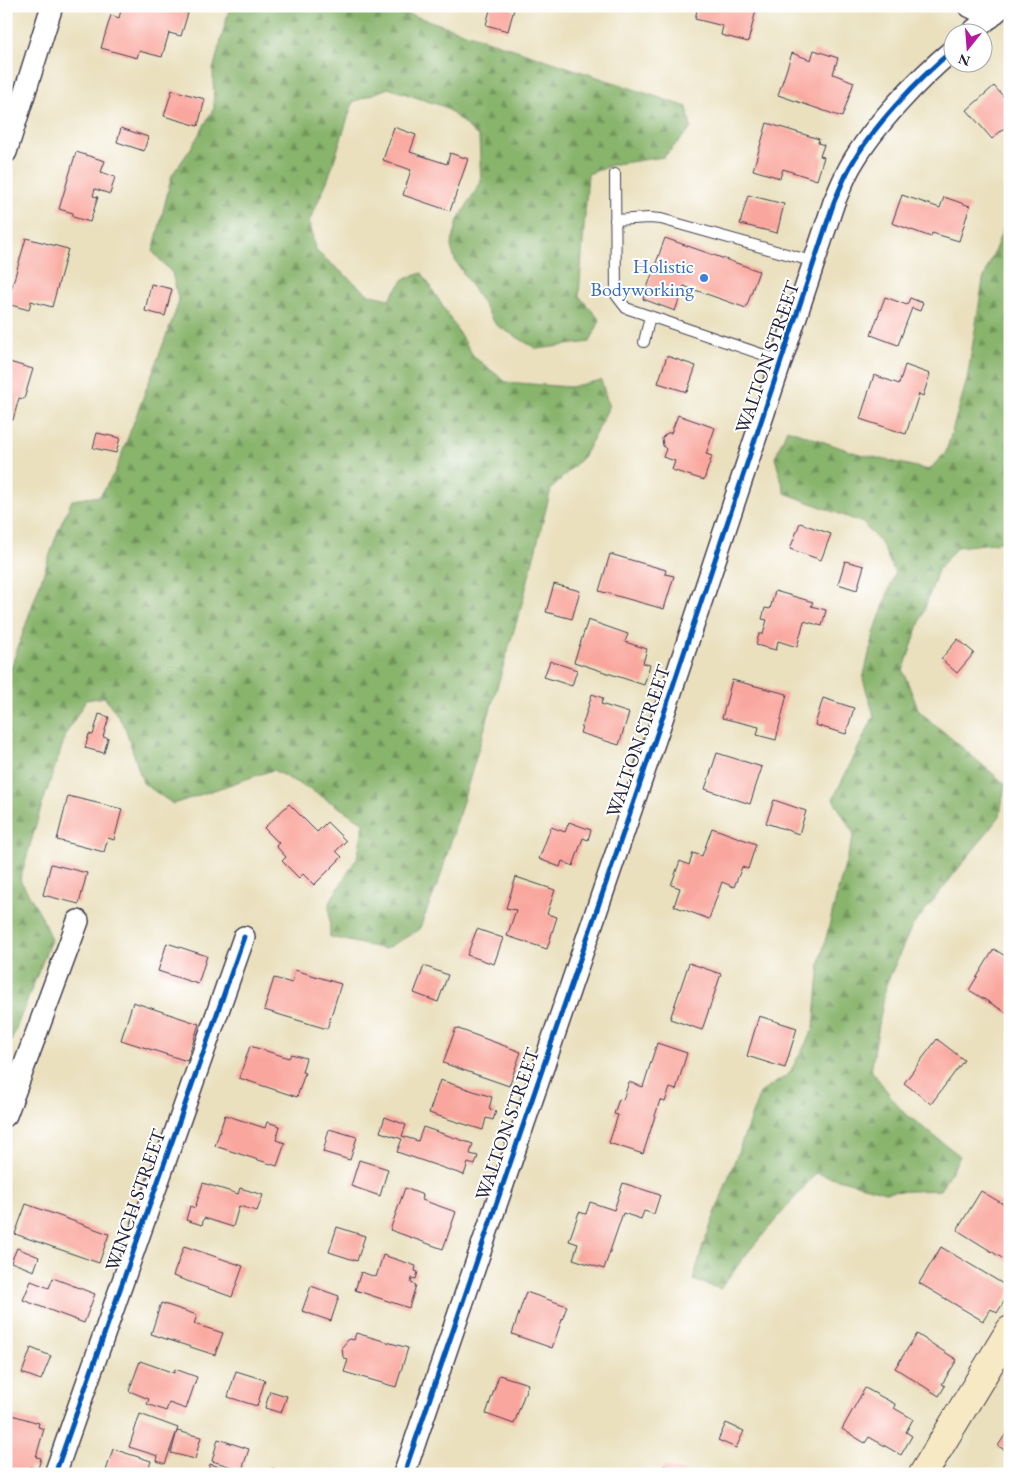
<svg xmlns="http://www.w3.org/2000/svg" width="1016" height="1480" font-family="'EB Garamond',serif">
<defs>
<pattern id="forest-firs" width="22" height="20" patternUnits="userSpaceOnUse" patternTransform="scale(1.25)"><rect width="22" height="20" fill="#88b46c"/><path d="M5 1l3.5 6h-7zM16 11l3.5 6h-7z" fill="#6f925a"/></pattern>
</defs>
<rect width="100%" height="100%" fill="#fff"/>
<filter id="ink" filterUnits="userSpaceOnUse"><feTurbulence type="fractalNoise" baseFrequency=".02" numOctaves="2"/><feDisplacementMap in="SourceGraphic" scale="10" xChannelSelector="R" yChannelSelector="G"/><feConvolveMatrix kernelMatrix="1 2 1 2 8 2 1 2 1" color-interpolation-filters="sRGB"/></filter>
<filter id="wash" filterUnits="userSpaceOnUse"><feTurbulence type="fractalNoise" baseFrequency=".0096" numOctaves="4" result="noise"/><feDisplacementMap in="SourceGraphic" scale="20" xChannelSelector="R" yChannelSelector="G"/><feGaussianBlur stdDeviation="1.12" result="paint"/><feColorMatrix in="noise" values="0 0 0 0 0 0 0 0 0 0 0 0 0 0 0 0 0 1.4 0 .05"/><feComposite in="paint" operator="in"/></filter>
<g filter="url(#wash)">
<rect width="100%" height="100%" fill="#eae0be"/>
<g fill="url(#forest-firs)" stroke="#556b54">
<path d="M230,6H385L687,107L691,128L664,157L615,164L588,174L579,296L600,320L590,342L537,349L496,325L455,260L451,247L458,220L481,182L479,137L445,107L388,88L353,102L328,179L309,222L316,251L368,294L389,299L404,279L422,273L474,357L506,382L570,387L601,380L609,407L584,456L551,489L523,600L440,878L419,930L385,949L330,937L329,903L357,858L364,823L318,794L273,770L173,804L143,783L125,727L105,697L86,700L67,732L40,811L20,880L40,913L51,940L6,1054V682L58,531L72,500L100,496L115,472L179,302L172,273L153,252L172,175L191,148L214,108L213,70Z"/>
<path d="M1010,222V541L957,547L938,570L903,671L919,711L1005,784L1000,816L911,928L886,985L871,1070L902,1111L960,1156L940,1190L885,1192L816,1173L749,1251L720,1289L693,1280L703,1246L760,1093L789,1074L814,1028L820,962L838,890L854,834L833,799L874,716L863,679L874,633L895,573L882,545L863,523L785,493L775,458L787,429L856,453L929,470L946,452L967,380L983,280L1005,224Z"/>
</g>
<g id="blocks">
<g fill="#f9a79e">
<path d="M122,6H166L188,13L181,36L169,33L162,57L139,51L137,58L101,48L111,15L119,18Z"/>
<path d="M491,6H506L514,9L508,31L486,25Z"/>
<path d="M698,6H757L748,42L721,35L723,26L695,19Z"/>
<path d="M814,50L838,58L833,74L854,82L842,117L778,95L792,53L811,60Z"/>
<path d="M994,86L1010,104V123L992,139L967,110Z"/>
<path d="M172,90L205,99L198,126L164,116Z"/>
<path d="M767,123L819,139L818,143L824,145L820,156L824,157L817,180L783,169L780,178L753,170Z"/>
<path d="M394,127L416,135L410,152L447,164L450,153L468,159L450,211L403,195L411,170L383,160Z"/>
<path d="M121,128L148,137L144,151L117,142Z"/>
<path d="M76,152L105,161L101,172L115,177L110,194L95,189L93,196L98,197L90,222L73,217V213L59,209Z"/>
<path d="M748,195L784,204L777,233L740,224Z"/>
<path d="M902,195L940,208L944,197L970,206L959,241L932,233L931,237L892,223Z"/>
<path d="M26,238L68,249L52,307L31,301L29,310L7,304Z"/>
<path d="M665,238L759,271L746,308L684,286L675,311L643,299Z"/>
<path d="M151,284L172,289L165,316L145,311Z"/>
<path d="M885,297L907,305L910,298L923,303L920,311L912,308L898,345L871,335Z"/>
<path d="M667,356L696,366L687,392L658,383Z"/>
<path d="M6,361L33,369L24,399L19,398L13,420L6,418Z"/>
<path d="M905,365L930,374L923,396L919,394L906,434L860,419L874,375L899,384Z"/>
<path d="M678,415L715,428L706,454L712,456L704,480L672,470L675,461L663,457L666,449L663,446L662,438L667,433H671Z"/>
<path d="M97,433L120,438L116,453L93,448Z"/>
<path d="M800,523L831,534L821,560L790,549Z"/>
<path d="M610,554L666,570L665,574L674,576L664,609L599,591Z"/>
<path d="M845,561L864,566L857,590L838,584Z"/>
<path d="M554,584L580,591L572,619L546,612Z"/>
<path d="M775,591L813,602L811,606L826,610L822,626L804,621L797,647L778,641L776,650L756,645L759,634H763L767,620L762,619L765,608L770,609Z"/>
<path d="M588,620L628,634L625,642L647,649L643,663L650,665L644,685L574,662Z"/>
<path d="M958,639L974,653L957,673L941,659Z"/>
<path d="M550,661L577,670L572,686L544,677Z"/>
<path d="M732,680L787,694L776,740L757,735L759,727L722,718Z"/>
<path d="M592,694L603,698L601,704L629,713L619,745L580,733Z"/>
<path d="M823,698L854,708L846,734L815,725Z"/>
<path d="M99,714L109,717L103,737L108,738L104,753L85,748L89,734L93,735Z"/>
<path d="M717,753L762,767L750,804L705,789Z"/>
<path d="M68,796L122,809L114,840L108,838L104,852L57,840Z"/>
<path d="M774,800L806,811L799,834L766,823Z"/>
<path d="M289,804L317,832L327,822L346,841L336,851L342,857L314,885L303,874L299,878L282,861L286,857L276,846L279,843L264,828Z"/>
<path d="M569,822L591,830L588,840L583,838L573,866L562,861L560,867L539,859L551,827L565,832Z"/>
<path d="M712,828L756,844L748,869L742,867L734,887L722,882L709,919L674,906L680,888L671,885L680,861L689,865L693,853L702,856Z"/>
<path d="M51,864L87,873L79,904L43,895Z"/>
<path d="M516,877L555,890L547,914L557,917L547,949L507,936L516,910L506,908Z"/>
<path d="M477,929L503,938L494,964L467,955Z"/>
<path d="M167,943L207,956L198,984L158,971Z"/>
<path d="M994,949L1010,959V1015L969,990Z"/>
<path d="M689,963L721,974L702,1030L670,1019Z"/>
<path d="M424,966L448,975L438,1002L414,993Z"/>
<path d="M295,970L341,984L327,1029L264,1010L274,978L292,983Z"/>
<path d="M133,1002L199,1024L187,1061L121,1040Z"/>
<path d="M759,1016L797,1028L785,1068L747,1056Z"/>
<path d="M456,1028L521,1052L509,1086L443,1063Z"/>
<path d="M937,1039L964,1060L931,1104L904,1083Z"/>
<path d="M657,1043L687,1053L676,1090L670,1088L665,1102L660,1100L643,1154L609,1143L618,1115L614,1114L619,1099L623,1100L629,1082L643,1087Z"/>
<path d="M250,1046L289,1058L291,1054L306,1058L302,1072L305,1073L297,1097L239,1078Z"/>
<path d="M440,1080L492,1097L489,1109L496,1111L493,1120L486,1118L483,1130L429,1113Z"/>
<path d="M225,1115L265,1128L267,1122L280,1126L276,1140L285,1143L277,1166L215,1146Z"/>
<path d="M385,1117L406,1125L402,1136L418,1141L423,1127L473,1144L470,1154L478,1156L475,1165L468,1163L464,1175L397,1152L402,1139L380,1132Z"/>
<path d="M329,1129L357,1137L350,1160L323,1152Z"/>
<path d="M359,1160L388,1169L380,1196L351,1186Z"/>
<path d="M203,1183L238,1194L240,1188L263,1195L257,1211L239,1206L233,1227L204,1218L202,1225L186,1220L190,1206L195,1208Z"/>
<path d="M623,1183L660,1195L654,1214L644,1211L641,1219L623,1213L604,1269L573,1259L578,1244L569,1241L579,1212L586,1214L590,1202L614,1210Z"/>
<path d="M405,1188L423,1195L422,1200L456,1212L443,1249L390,1230Z"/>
<path d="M981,1191L1010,1208V1263L957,1230Z"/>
<path d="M26,1204L109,1234L99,1263L15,1234Z"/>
<path d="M337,1227L365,1236L357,1261L329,1252Z"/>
<path d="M184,1246L243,1266L232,1297L173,1276Z"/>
<path d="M941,1247L1010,1288V1292L997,1313L991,1309L983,1321L919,1283Z"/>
<path d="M17,1248L39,1257L34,1271L11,1262Z"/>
<path d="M383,1255L416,1266L415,1271L418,1272L416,1279L412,1278L411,1283L416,1285L409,1308L355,1290L361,1272L376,1277Z"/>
<path d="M53,1278L95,1294L84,1323L23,1300L31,1281L49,1288Z"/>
<path d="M311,1286L339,1296L331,1321L302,1311Z"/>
<path d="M526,1292L567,1306L552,1348L512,1334Z"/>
<path d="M161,1303L197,1315L194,1324L223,1333L215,1355L151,1334Z"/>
<path d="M356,1333L408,1348L396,1387L344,1372L348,1360L343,1357L342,1347L348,1340L350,1339L354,1340Z"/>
<path d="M917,1334L957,1360L942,1384L945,1386L939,1396L895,1368Z"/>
<path d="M31,1348L51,1356L41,1380L22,1373Z"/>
<path d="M140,1361L174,1373L175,1369L197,1377L186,1409L169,1403L166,1411L147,1404L149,1399L129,1391Z"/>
<path d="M236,1371L265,1380L257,1406L228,1397Z"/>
<path d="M499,1375L528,1384L514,1424L486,1414Z"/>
<path d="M865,1388L895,1404L894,1408L913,1419L906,1432L912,1436L901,1455L869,1437L865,1443L842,1429Z"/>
<path d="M270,1391L287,1396L281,1413L265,1408Z"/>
<path d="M140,1414L178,1428L165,1464L157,1461L158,1456L129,1447Z"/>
<path d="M12,1415L39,1423L38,1427L44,1429L36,1457L41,1458L38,1469L30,1467L28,1474H6V1436Z"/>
<path d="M726,1423L744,1431L736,1448L718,1440Z"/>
<path d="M1010,1427V1453L998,1446Z"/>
<path d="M177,1431L201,1437L195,1459L171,1453Z"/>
<path d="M218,1439L249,1449L242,1470L212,1461Z"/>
<path d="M113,1449L151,1461L147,1474H105Z"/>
<path d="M210,1464L240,1473V1474H207Z"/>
<path d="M664,1466L686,1473V1474H661Z"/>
<path d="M272,1468L287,1474H269Z"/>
</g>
</g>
</g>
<g filter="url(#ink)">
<use href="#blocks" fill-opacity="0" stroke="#403e4f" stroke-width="1"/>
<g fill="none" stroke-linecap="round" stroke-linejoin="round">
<defs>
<g id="lane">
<path d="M615,174L616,295L626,308L782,361"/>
<path d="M615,220L649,218L661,219L815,262"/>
<path d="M644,342L650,316"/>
</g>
<g id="street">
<path d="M969,6L991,17"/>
<path d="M972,32L1003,6"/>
<path d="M6,152L52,6"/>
<path d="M6,1115L78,921"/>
<path d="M55,1474L244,937"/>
<path d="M404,1474L659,728L834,202C839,191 844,178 850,167C873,126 918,79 954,49"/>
</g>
<path id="secondary" d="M923,1474L1010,1330"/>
</defs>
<use href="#lane" stroke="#403e4f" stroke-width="12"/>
<use href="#street" stroke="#403e4f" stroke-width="24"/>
<use href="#secondary" stroke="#403e4f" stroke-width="30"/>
<use href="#lane" stroke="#fff" stroke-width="10"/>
<use href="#street" stroke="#fff" stroke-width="21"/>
<use href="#secondary" stroke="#f7e9c3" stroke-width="28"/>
<defs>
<g id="cycleway">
<path d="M55,1474L244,937"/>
<path d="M404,1474L659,728L834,202C839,191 844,178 850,167C873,126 918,79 954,49"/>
</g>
</defs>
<use href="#cycleway" stroke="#fff" stroke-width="8"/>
<use href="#cycleway" stroke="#0057b8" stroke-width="5"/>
</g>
</g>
<circle fill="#3f7fe0" stroke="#fff" stroke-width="2" cx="704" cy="278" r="5"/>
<g text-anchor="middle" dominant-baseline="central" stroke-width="4" stroke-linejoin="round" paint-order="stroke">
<g font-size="20" fill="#366cbe" stroke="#fff" text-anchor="end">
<text x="694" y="266">Holistic<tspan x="694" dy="23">Bodyworking</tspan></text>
</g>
<g font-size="20" fill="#22223b" stroke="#fff">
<text transform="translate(767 357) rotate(-71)">WALTON STREET</text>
<text transform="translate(638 741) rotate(-71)">WALTON STREET</text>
<text transform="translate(507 1124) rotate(-71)">WALTON STREET</text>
<text transform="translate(135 1200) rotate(-71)">WINCH STREET</text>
</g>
</g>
<rect width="1016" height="1480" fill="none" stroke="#fff" stroke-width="25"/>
<g transform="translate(968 48) rotate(197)"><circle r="24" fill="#ffffff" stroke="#a7a7b1"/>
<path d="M0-4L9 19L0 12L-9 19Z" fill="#b5179e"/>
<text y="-8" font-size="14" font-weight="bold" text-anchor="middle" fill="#22223b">N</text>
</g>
</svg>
